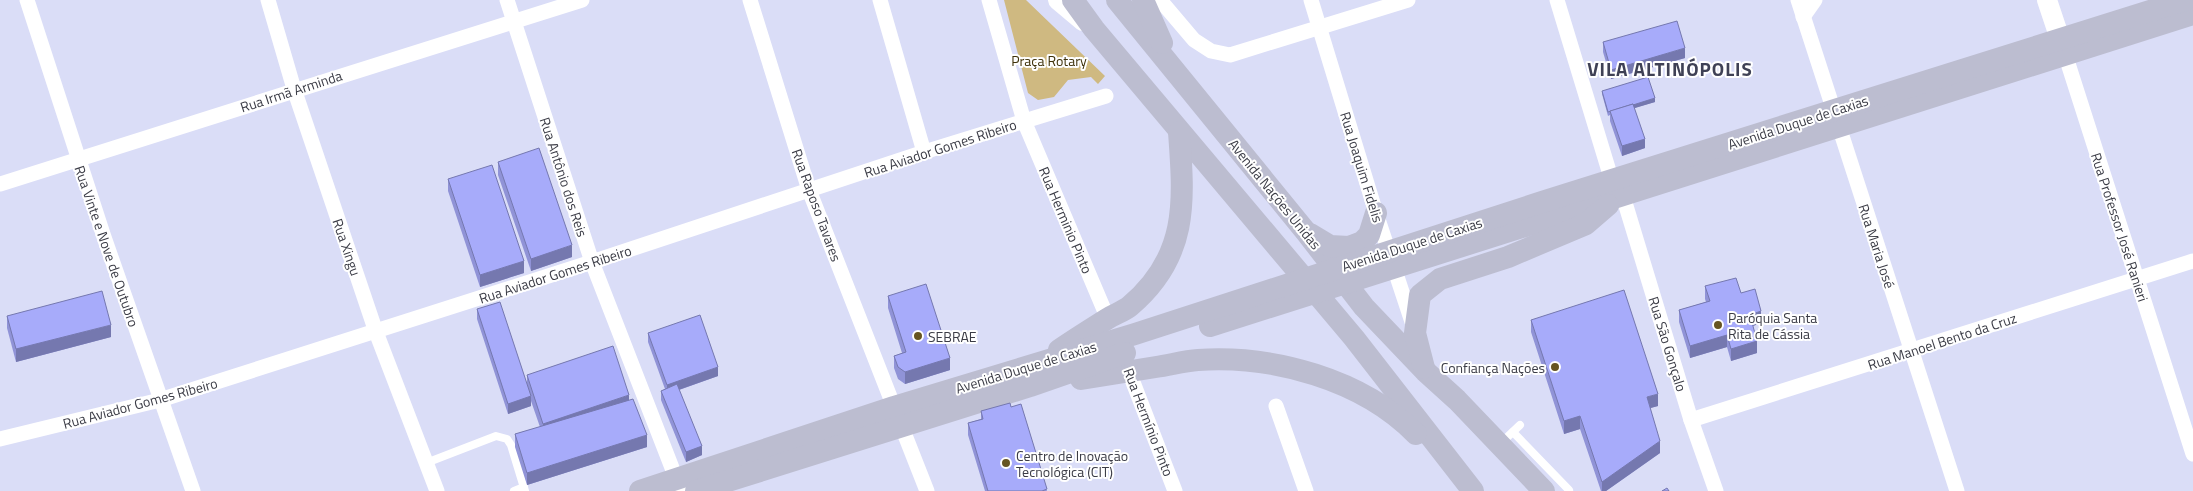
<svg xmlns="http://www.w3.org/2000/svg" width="2193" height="491" font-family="'Titillium Web',sans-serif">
<rect width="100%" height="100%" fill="#daddf7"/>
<path fill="#cfb981" d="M1004,0H1026L1105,76L1098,84L1091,77L1068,80L1054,97L1038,100L1028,93Z"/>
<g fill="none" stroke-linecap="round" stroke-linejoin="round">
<g stroke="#fff" stroke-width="8">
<path d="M1513,432L1569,490"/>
<path d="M1500,444L1520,425"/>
<path d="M426,463L496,436L507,439L511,445L525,491"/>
<path d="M514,491L524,487"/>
</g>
<g stroke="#fff" stroke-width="15">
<path d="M27,0L104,237L193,491"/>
<path d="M268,0L294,89L376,332L437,491"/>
<path d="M507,0L592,262L681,491"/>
<path d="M750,0L809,190L894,407"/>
<path d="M880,0L924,152"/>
<path d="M989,0L1024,121L1108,319"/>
<path d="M1160,0L1194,40L1211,51L1230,55L1408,0"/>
<path d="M1311,0L1376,213L1413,325"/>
<path d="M1557,0L1612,181"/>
<path d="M1798,0L1957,491"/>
<path d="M1803,17L1815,0"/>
<path d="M2065,54L2193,454"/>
<path d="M0,184L582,0"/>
<path d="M1623,196L1691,420L1716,491"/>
<path d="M1126,364L1175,491"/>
<path d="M1276,406L1306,491"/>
<path d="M1691,420L2193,261"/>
<path d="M901,425L927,491"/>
<path d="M0,439L160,400L592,262L924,152L1106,96"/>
</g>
<g stroke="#fff" stroke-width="20">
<path d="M1058,0L1083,21"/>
<path d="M2047,0L2065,54"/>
</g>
<g stroke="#bcbdd0" stroke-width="22">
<path d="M1073,0L1094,29L1354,338L1473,491"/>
<path d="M1117,0L1306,232L1364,307L1425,371L1457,400L1544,491"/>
<path d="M1143,0L1162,43"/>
<path d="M1310,234L1330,246L1349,247L1362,242L1369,235L1376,213"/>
<path d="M1210,326L2193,14"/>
<path d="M1059,350C1075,339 1091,329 1107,319C1115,314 1124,311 1130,306C1189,256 1184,201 1179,132"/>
<path d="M1424,368L1415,333L1420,295L1440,279L1508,257L1586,224L1608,205"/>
<path d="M1081,379C1106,375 1131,371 1156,367C1170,365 1184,361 1198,360C1273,355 1362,379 1416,434"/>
<path d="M640,491L894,407L1135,334L1542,202L2185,0"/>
<path d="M696,491L1030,386L1125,353"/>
</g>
</g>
<g fill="#9093d7">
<path d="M1603,42L1685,58L1611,79L1603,52Z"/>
<path d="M1602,91L1655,102L1634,108L1645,148L1622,156L1610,121V115L1608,116L1602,94Z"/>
<path d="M498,162L572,257L531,271L498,175Z"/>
<path d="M448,179L524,273L480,287L448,191Z"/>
<path d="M1705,286L1741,293L1761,323L1753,326L1757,353L1731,361L1727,347L1690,358L1679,322V310L1706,302L1705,299Z"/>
<path d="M888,296L950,370L905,384L898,379L894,368V356L902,353L888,308Z"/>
<path d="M477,309L527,383V375L629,400L647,447L527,485L515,447V434L540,427L531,401V406L508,414L477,319Z"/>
<path d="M7,316L111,337L16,362L7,328Z"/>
<path d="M1531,320L1658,406L1650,408L1660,453L1606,491H1601L1580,429L1564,434L1531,332Z"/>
<path d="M648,333L718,376L679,390L702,455L686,462L661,400V391L665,389L648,342Z"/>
<path d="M1011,407L1047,491H985L968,435V423L981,419V411Z"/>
</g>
<g fill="#7578af">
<path d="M1685,48V58L1611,79V70Z"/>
<path d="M1655,98V102L1612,115L1610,112Z"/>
<path d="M1645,139V148L1622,156V146Z"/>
<path d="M572,245V257L531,271V259Z"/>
<path d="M524,261V273L480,287V275Z"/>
<path d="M1761,311V323L1750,327V315Z"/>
<path d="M111,325V337L16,362V349Z"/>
<path d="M1727,335V347L1690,358V346Z"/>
<path d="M1757,341V353L1731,361V349Z"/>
<path d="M950,358V370L905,384V372Z"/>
<path d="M718,367V376L667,394V385Z"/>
<path d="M1658,394V406L1647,409V397Z"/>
<path d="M629,395V408L543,436V424Z"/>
<path d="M531,396V406L508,414V404Z"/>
<path d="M1580,416V429L1564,434V421Z"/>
<path d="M647,435V447L527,485V473Z"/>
<path d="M1660,441V453L1606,491H1602V482Z"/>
<path d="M702,446V455L686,462V452Z"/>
</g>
<g fill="#a7abfa" stroke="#7578af">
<path d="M1677,21L1685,48L1611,70L1603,42Z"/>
<path d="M1648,77L1655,98L1633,105V104L1608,112L1602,91Z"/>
<path d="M1633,104L1645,139L1622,146L1610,111Z"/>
<path d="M539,148L572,245L531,259L498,162Z"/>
<path d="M492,165L524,261L480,275L448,179Z"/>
<path d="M1736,278L1741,293L1755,289L1761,311L1750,315L1757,341L1731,349L1727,335L1690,346L1679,310L1710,301L1705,286Z"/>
<path d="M926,284L950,358L905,372L898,367L894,356L906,352L888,296Z"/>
<path d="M1624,290L1658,394L1647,397L1660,441L1602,482L1580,416L1564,421L1531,320Z"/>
<path d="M102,291L111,325L16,349L7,316Z"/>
<path d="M500,302L531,396L508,404L477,309Z"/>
<path d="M700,315L718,367L667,385L648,333Z"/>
<path d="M613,346L629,395L543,424L527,375Z"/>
<path d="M677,384L702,446L686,452L661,391Z"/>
<path d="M633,399L647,435L527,473L515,434Z"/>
<path d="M1010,403L1011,407L1021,404L1047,489L1042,491H988L968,423L983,419L981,411Z"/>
<path d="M1667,488L1669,491H1662Z"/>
</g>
<g fill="#665422" stroke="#fff" stroke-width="2">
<circle cx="1718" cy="325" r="5"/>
<circle cx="918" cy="336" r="5"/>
<circle cx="1555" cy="367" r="5"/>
<circle cx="1006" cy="463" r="5"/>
</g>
<g text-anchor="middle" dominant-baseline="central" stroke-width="4" stroke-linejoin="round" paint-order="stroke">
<g font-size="14" fill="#3e310a" stroke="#fff">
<text x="1049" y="60">Praça Rotary</text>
</g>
<g font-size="14" fill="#3b3c46" stroke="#fff">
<text transform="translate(291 91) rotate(-18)">Rua Irmã Arminda</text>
<text transform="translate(1798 122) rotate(-18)">Avenida Duque de Caxias</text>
<text transform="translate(940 148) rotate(-18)">Rua Aviador Gomes Ribeiro</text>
<text transform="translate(1362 167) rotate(73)">Rua Joaquim Fidelis</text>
<text transform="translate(564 177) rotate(72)">Rua Antônio dos Reis</text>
<text transform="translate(1275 194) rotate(51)">Avenida Nações Unidas</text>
<text transform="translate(817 205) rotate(70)">Rua Raposo Tavares</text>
<text transform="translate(1066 220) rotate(67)">Rua Herminio Pinto</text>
<text transform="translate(2120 227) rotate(72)">Rua Professor José Ranieri</text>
<text transform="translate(1412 244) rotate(-18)">Avenida Duque de Caxias</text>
<text transform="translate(107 246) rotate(71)">Rua Vinte e Nove de Outubro</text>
<text transform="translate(1877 246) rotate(72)">Rua Maria José</text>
<text transform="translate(347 247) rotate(71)">Rua Xingu</text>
<text transform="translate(555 274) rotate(-18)">Rua Aviador Gomes Ribeiro</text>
<text transform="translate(1942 341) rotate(-18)">Rua Manoel Bento da Cruz</text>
<text transform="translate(1668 344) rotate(73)">Rua São Gonçalo</text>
<text transform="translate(1026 367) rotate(-17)">Avenida Duque de Caxias</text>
<text transform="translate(140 403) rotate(-15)">Rua Aviador Gomes Ribeiro</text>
<text transform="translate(1149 422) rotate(69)">Rua Hermínio Pinto</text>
</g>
<g font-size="14" fill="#3b3c46" stroke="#fff" text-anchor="start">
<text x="1728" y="317">Paróquia Santa<tspan x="1728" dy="16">Rita de Cássia</tspan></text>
<text x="928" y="336">SEBRAE</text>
<text x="1545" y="367" text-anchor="end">Confiança Nações</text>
<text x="1016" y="455">Centro de Inovação<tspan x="1016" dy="16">Tecnológica (CIT)</tspan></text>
</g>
<g font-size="19" font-weight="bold" letter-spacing="1" fill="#3f4155" stroke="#fff">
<text x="1670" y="68">VILA ALTINÓPOLIS</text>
</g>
</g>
</svg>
